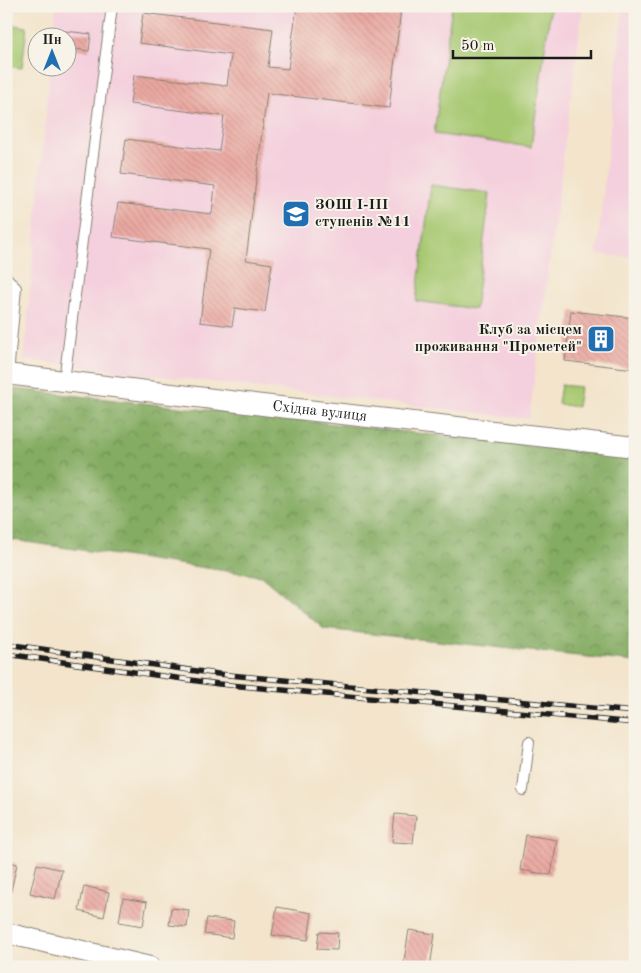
<svg xmlns="http://www.w3.org/2000/svg" width="641" height="973" font-family="'Old Standard TT',serif">
<defs>
<pattern id="forest-crowns" width="20" height="18" patternUnits="userSpaceOnUse" patternTransform="scale(1.25)"><rect width="20" height="18" fill="#84ac62"/><path d="M2 6a3 3 0 1 1 6 0M12 15a3 3 0 1 1 6 0" fill="none" stroke="#6b8b50"/></pattern>
<pattern id="building-back-hatch" width="6" height="6" patternUnits="userSpaceOnUse" patternTransform="scale(1.25)"><rect width="6" height="6" fill="#eaa8a1"/><path d="M-1 5l2 2M0 0l6 6M5-1l2 2" fill="none" stroke="#c8908a"/></pattern>
</defs>
<rect width="100%" height="100%" fill="#f7f3e8"/>
<filter id="ink" filterUnits="userSpaceOnUse"><feTurbulence type="fractalNoise" baseFrequency=".02" numOctaves="2"/><feDisplacementMap in="SourceGraphic" scale="10" xChannelSelector="R" yChannelSelector="G"/><feConvolveMatrix kernelMatrix="1 2 1 2 8 2 1 2 1" color-interpolation-filters="sRGB"/></filter>
<filter id="wash" filterUnits="userSpaceOnUse"><feTurbulence type="fractalNoise" baseFrequency=".0096" numOctaves="4" result="noise"/><feDisplacementMap in="SourceGraphic" scale="20" xChannelSelector="R" yChannelSelector="G"/><feGaussianBlur stdDeviation="1.12" result="paint"/><feColorMatrix in="noise" values="0 0 0 0 0 0 0 0 0 0 0 0 0 0 0 0 0 1.4 0 .05"/><feComposite in="paint" operator="in"/></filter>
<g filter="url(#wash)">
<rect width="100%" height="100%" fill="#f3e4cb"/>
<g fill="#f4cfdd">
<path d="M56,6H583L529,419L24,360L50,68H68V38L53,37Z"/>
<path d="M623,6H635V258L597,254Z"/>
</g>
<g fill="#a6c870" stroke="#617246">
<path d="M452,6H551L531,147L434,134Z"/>
<path d="M6,24L27,27L22,68L6,66Z"/>
<path d="M431,185L490,193L475,309L416,301Z"/>
<path d="M561,385L580,387L577,407L558,404Z"/>
</g>
<path fill="url(#forest-crowns)" stroke="#50643f" d="M6,388L635,457V662L324,629L261,576L6,539Z"/>
<g id="blocks">
<g fill="url(#building-back-hatch)">
<path d="M297,6H378L401,9L389,108L267,93L246,260L272,264L265,312L235,308L232,326L200,322L209,249L113,237L118,203L212,214L215,186L121,174L126,139L219,151L224,116L130,104L134,75L227,86L231,55L139,43L143,13L273,29L268,67L288,69Z"/>
<path d="M65,31L91,34L89,51L68,48V38H64Z"/>
<path d="M571,311L635,318V369L565,361Z"/>
<path d="M395,814L416,816L413,843L392,842Z"/>
<path d="M526,835L557,840L551,875L520,870Z"/>
<path d="M6,861L17,864L10,895L6,894Z"/>
<path d="M37,864L62,870L55,899L30,893Z"/>
<path d="M84,886L109,892L104,917L79,911Z"/>
<path d="M123,898L147,902L143,926L119,922Z"/>
<path d="M277,907L312,913L308,940L272,935Z"/>
<path d="M171,908L189,910L187,927L169,925Z"/>
<path d="M207,918L234,921L232,938L204,934Z"/>
<path d="M409,930L435,934L430,967H403Z"/>
<path d="M319,932L338,933L337,950L317,949Z"/>
</g>
</g>
</g>
<g filter="url(#ink)">
<use href="#blocks" fill-opacity="0" stroke="#888074" stroke-width="1"/>
<g fill="none" stroke-linecap="round" stroke-linejoin="round">
<defs>
<g id="service">
<path d="M6,277L16,288L8,374"/>
<path d="M64,381L112,6"/>
<path d="M523,790L529,742"/>
</g>
<g id="minor">
<path id="s1" d="M6,374L271,406L635,447"/>
<path d="M6,933L150,967"/>
</g>
</defs>
<use href="#service" stroke="#888074" stroke-width="12"/>
<use href="#minor" stroke="#888074" stroke-width="22"/>
<use href="#service" stroke="#fff" stroke-width="10"/>
<use href="#minor" stroke="#fff" stroke-width="20"/>
<defs>
<g id="rail">
<path d="M6,644L218,674L635,712"/>
<path d="M6,654L219,684L635,723"/>
</g>
</defs>
<use href="#rail" stroke="#1c1c1c" stroke-width="5.5"/>
<use href="#rail" stroke="#f7f3e8" stroke-width="4" stroke-dasharray="11" stroke-linecap="butt"/>
</g>
</g>
<defs>
<symbol id="school-square" viewBox="-11 -11 22 22"><rect x="-9" y="-9" width="18" height="18" rx="4" fill="#1f6fb2" stroke="#f7f3e8"/><path d="M0-5L7-2L0 1L-7-2ZM-4 1L0 2.5L4 1V4Q0 6-4 4Z" fill="#fff"/></symbol>
<symbol id="building-square" viewBox="-11 -11 22 22"><rect x="-9" y="-9" width="18" height="18" rx="4" fill="#1f6fb2" stroke="#f7f3e8"/><path d="M-4-6H4V6H1V3H-1V6H-4ZM-2.5-4.3h1.7v1.8h-1.7ZM.8-4.3h1.7v1.8H.8ZM-2.5-1h1.7V.8h-1.7ZM.8-1h1.7V.8H.8Z" fill="#fff"/></symbol>
</defs>
<g fill-rule="evenodd">
<use href="#school-square" x="280" y="198" width="32" height="32"/>
<use href="#building-square" x="585" y="323" width="32" height="32"/>
</g>
<g text-anchor="middle" dominant-baseline="central" stroke-width="4" stroke-linejoin="round" paint-order="stroke">
<g font-size="15" font-weight="bold" fill="#1c1c1c" stroke="#f7f3e8" text-anchor="start">
<text x="315" y="205">ЗОШ І-ІІІ<tspan x="315" dy="17">ступенів №11</tspan></text>
<text x="582" y="330" text-anchor="end">Клуб за місцем<tspan x="582" dy="17">проживання "Прометей"</tspan></text>
</g>
<g font-size="15" fill="#1c1c1c" stroke="#f7f3e8">
<text stroke="none"><textPath href="#s1" startOffset="316">Східна вулиця</textPath></text>
</g>
</g>
<rect width="641" height="973" fill="none" stroke="#f7f3e8" stroke-width="25"/>
<g transform="translate(52 52)"><circle r="24" fill="#f7f3e8" stroke="#9f9d96"/>
<path d="M0-4L9 19L0 12L-9 19Z" fill="#1f6fb2"/>
<text y="-8" font-size="14" font-weight="bold" text-anchor="middle" fill="#1c1c1c">Пн</text>
</g>
<path d="M453 50v8h138v-8" fill="none" stroke="#1c1c1c" stroke-width="2.5"/>
<text x="461" y="50" font-size="15" fill="#1c1c1c" stroke="#f7f3e8" stroke-width="4" paint-order="stroke">50 m</text>
</svg>
